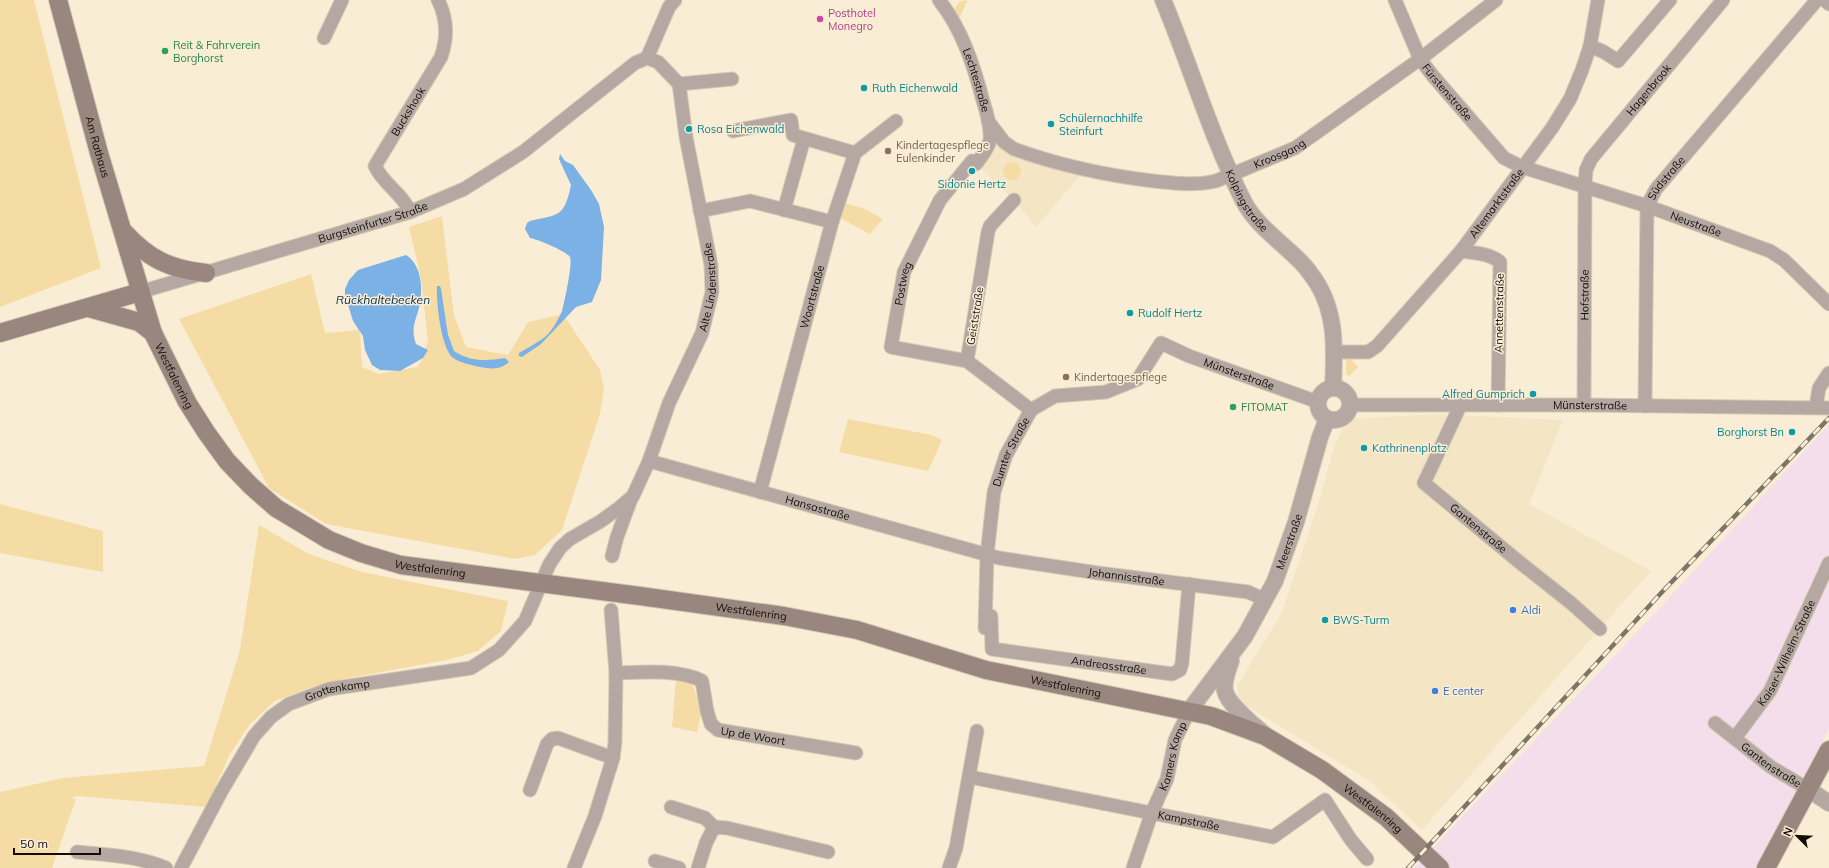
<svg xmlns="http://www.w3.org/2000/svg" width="1829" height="868" font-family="Mulish,sans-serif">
<rect width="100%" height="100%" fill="#f9eed5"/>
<g fill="#f4e6c5">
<path d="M990,140L1004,142L1084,171L1036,227L1014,200L976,164Z"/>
<path d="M1437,414L1563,420L1529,504L1651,571L1422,830L1368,780L1240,702L1237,686L1282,612L1318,505L1335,443L1343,429L1355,419L1366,418Z"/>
</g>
<path fill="#f4deeb" d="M1829,424V729L1757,868H1414L1668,599Z"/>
<g fill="#f5dca4">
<path d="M0,0H34L101,268L0,307Z"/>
<path d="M966,0L967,2L960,17L956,13L955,7L959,2Z"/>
<circle cx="1012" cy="171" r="9"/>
<path d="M845,203L863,208L883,219L870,234L840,218Z"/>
<path d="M442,216L454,315L466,347L508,355L528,322L563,314L600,370L604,389L600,414L562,530L535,555L515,559L326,524L269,488L179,319L311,274L325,333L360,330L362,367L379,374L418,367L427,350L425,349L428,341L421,279L409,227Z"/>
<path d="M1346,351L1357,355L1352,360L1358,367L1349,376L1346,374Z"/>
<path d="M848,419L932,435L942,440L928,471L839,452Z"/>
<path d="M0,504L103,531V572L0,553Z"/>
<path d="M259,525L309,554L362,572L508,601L501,631L478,651L447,660L344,679L315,686L275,701L250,724L230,754L206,807L77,796L71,799H76L52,868H0V792L63,778L204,766L240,650Z"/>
<path d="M676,680L691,681L702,711L697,732L672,727Z"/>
</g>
<g fill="#7bb1e4">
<path d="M560,154L565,161L573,165L591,190L599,204L604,227L601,280L592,302L576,307L541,344L522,357L519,356V353C527,348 537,343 545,337C552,331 558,320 562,311C564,304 573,263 570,257C566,251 537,239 530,238L525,229L527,223L530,221C559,214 564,218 571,185L559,159Z"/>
<path d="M406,255C421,264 423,287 420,303C417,320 410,325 416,344L428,350L423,358L400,371L380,370L372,365L365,350L363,336L353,321L345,295V289L349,280L358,270Z"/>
<path d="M437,286H440L441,289L448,335L454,351C470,362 487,361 505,358L509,362C500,370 491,369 480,367C471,365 461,363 453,358C441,348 436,302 437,286Z"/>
</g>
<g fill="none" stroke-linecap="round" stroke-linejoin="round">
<defs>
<g id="minor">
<path id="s1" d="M939,0C962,29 974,66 983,101C987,113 991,127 990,140C988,149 981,157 976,164"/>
<path id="s2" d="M1395,0L1420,59L1433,76L1504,158L1522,167L1647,206L1770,251L1784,260L1829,304"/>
<path d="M1824,0L1829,4"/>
<path d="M324,38L342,0"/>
<path d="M1590,46L1604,52L1618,61L1670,0"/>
<path d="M679,84L732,79"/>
<path id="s3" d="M988,121L1004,142L1014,149C1061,166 1104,175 1153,181C1174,183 1195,186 1216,181L1295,148L1420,59L1496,0"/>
<path d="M733,131L791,120L793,135L855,153"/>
<path d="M1014,200L990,226L988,232L967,361L1031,410"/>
<path d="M784,210L804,139"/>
<path d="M700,211L750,201L832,222"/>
<path id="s4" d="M410,212C403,194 383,184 375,166L441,57C448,37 447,18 438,0"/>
<path d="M1461,251C1474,253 1489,253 1500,262L1498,405"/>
<path id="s5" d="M140,292L410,212L464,189L523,152L635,63L647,58L669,7L675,0"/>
<path id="s6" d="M1335,352H1368L1377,346L1461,251L1552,128L1570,99L1582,70L1590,46L1598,0"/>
<path id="s7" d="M967,361L891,347L904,272L940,200L972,161"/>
<path id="s8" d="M1461,404L1424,483L1518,561L1571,603L1600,629"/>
<path id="s9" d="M1351,405H1584L1829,408"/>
<path id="s10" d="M1584,405L1585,186L1586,170L1591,159L1723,0"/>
<path id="s11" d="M1645,406L1647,206L1656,189L1817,0"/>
<path d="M1816,407L1819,388L1829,373"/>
<path id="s12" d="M649,461L999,558L1098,573L1248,592L1266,600"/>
<path id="s13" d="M760,492L832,222L855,153L896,121"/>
<path d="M612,556L617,537L631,499"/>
<path id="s14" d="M991,616L992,649L1172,674L1180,670L1182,663L1189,584"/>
<path id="s15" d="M985,628L987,555L994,492L1006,455L1031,410L1055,396L1106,392L1138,379L1161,343L1189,356L1318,402"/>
<path id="s16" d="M616,673C642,672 679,669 702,681L707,711L711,724L718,730L856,753"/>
<path id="s17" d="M1715,723L1771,767L1808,789"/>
<path id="s18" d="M1735,738L1770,691L1829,563"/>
<path id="s19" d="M970,777L1273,837L1325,800L1351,840L1367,859"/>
<path d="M530,790L547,744L552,739L558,738L613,758"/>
<path d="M671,807L705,818L714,827"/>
<path d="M77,852C107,855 138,856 166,868"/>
<path d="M655,861L679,868"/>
<path id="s20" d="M181,868L221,792L254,736L271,717L289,704L329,689L471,668L499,650L525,621L549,565L560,548L570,539L601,521L619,508L633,496L649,461L669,403L702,333L712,292L711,265L686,137L679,84L658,62L647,58"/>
<path d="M574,868L595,816L613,758L615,742L616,673L611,610"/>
<path d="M698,868L706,843L714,827L727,828L828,852"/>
<path d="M949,868L956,848L977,731"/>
<path id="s21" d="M1133,868L1152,812L1167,779L1175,740L1189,711"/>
</g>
<g id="tertiary">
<path id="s22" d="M1163,0C1191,67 1211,137 1244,202C1254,221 1272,235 1287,249C1295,256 1304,264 1310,273C1337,307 1335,347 1333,388"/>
<circle cx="1334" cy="404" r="16"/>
<path d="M1231,661C1228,670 1223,681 1225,691C1228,705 1254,725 1265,735"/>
<path id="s23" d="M1189,711L1245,636L1275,581L1296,522L1320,437L1327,419"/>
<path d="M1808,789L1829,803"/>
</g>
<g id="secondary">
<path id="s24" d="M58,0L99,153L153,333L187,402L206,432L227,461L251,486L276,508L329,540L361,553L401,565L640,596L784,616L857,630L986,670L1211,716L1265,736L1322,770L1386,817L1440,868"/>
<path d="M124,232C149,259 169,269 206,273"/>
<path d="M89,308L139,322L153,333"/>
<path d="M0,333L140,292"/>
<path d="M1766,868L1829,750"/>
</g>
</defs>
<use href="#minor" stroke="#d4cab4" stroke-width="15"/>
<use href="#tertiary" stroke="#d4cab4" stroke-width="18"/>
<use href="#secondary" stroke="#d4cab4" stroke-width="20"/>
<use href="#minor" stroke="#b5a8a3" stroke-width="13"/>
<use href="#tertiary" stroke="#b5a8a3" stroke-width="16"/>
<use href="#secondary" stroke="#98867f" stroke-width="18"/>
<defs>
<path id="rail" d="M1408,868L1663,591L1829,418"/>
</defs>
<use href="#rail" stroke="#7d7566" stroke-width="4.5"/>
<use href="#rail" stroke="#f9eed5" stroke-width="3" stroke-dasharray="9" stroke-linecap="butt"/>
</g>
<circle fill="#d1479c" stroke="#f9eed5" stroke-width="1.5" cx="820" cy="19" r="4"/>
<g fill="#2e9e5b" stroke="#f9eed5" stroke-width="1.5">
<circle cx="165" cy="51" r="4"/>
<circle cx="1233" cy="407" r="4"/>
</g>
<g fill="#0f9aa8" stroke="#f9eed5" stroke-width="1.5">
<circle cx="864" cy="88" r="4"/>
<circle cx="1051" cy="124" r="4"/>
<circle cx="689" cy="129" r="4"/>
<circle cx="972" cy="171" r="4"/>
<circle cx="1130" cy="313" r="4"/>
<circle cx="1533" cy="394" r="4"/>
<circle cx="1792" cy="432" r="4"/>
<circle cx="1364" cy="448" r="4"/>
<circle cx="1325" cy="620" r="4"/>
</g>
<g fill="#8d6e63" stroke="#f9eed5" stroke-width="1.5">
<circle cx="888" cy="151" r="4"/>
<circle cx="1066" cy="377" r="4"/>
</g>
<g fill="#3f7fe0" stroke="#f9eed5" stroke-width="1.5">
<circle cx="1513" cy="610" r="4"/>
<circle cx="1435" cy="691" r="4"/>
</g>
<g text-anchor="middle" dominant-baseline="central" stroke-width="3" stroke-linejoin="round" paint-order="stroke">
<g font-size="11" fill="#b23c85" stroke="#f9eed5" text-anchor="start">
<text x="828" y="13">Posthotel<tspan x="828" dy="13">Monegro</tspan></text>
</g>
<g font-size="11" fill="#27864d" stroke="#f9eed5" text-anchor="start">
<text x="173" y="45">Reit &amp; Fahrverein<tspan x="173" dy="13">Borghorst</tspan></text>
<text x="1241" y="407">FITOMAT</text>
</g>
<g font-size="11" fill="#110d05" stroke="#f9eed5">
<text stroke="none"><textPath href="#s1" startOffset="89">Lechtestraße</textPath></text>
<text stroke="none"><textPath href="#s10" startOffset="337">Hagenbrook</textPath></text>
<text stroke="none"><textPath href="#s2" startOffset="107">Fürstenstraße</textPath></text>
<text stroke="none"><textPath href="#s4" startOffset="122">Buckshook</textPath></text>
<text stroke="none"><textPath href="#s24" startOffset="152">Am Rathaus</textPath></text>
<text stroke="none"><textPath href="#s3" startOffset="314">Kroosgang</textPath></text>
<text stroke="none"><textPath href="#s11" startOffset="234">Südstraße</textPath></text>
<text stroke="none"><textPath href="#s22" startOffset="218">Kolpingstraße</textPath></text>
<text stroke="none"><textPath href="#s6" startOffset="230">Altemarktstraße</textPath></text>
<text stroke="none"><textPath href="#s5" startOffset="243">Burgsteinfurter Straße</textPath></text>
<text stroke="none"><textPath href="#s2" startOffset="397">Neustraße</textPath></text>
<text stroke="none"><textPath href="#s7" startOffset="142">Postweg</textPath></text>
<text stroke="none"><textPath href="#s20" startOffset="852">Alte Lindenstraße</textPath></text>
<text stroke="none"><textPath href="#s10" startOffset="110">Hofstraße</textPath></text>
<text stroke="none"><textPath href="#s13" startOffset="202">Woortstraße</textPath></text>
<text transform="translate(1499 313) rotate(-89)">Annettenstraße</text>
<text transform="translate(975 316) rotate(-81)">Geiststraße</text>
<text stroke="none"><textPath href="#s15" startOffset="467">Münsterstraße</textPath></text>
<text stroke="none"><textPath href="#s24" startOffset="394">Westfalenring</textPath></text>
<text stroke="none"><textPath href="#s9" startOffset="239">Münsterstraße</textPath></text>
<text stroke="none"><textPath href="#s15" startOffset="180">Dumter Straße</textPath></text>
<text stroke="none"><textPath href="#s12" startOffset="175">Hansastraße</textPath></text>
<text stroke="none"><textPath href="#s8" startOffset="158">Gantenstraße</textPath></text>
<text stroke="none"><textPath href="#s23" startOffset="198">Meerstraße</textPath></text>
<text stroke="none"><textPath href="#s24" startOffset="730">Westfalenring</textPath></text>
<text stroke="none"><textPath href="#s12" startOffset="492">Johannisstraße</textPath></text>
<text stroke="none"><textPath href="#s24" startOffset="1054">Westfalenring</textPath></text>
<text stroke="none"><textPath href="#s18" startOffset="100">Kaiser-Wilhelm-Straße</textPath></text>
<text stroke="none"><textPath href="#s14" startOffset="151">Andreasstraße</textPath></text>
<text stroke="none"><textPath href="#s24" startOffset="1378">Westfalenring</textPath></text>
<text stroke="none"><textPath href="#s20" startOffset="249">Grottenkamp</textPath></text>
<text stroke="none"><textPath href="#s16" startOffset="176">Up de Woort</textPath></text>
<text stroke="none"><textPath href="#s21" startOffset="119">Kamers Kamp</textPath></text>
<text stroke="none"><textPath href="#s17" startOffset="70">Gantenstraße</textPath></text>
<text stroke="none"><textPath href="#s24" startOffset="1714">Westfalenring</textPath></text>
<text stroke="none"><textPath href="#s19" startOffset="223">Kampstraße</textPath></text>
</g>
<g font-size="11" fill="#0d838f" stroke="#f9eed5" text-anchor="start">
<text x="872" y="88">Ruth Eichenwald</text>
<text x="1059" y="118">Schülernachhilfe<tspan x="1059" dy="13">Steinfurt</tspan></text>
<text x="697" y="129">Rosa Eichenwald</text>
<text x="972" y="184" text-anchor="middle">Sidonie Hertz</text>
<text x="1138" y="313">Rudolf Hertz</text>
<text x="1525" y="394" text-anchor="end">Alfred Gumprich</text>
<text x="1784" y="432" text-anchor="end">Borghorst Bn</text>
<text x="1372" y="448">Kathrinenplatz</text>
<text x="1333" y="620">BWS-Turm</text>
</g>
<g font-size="11" fill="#785e54" stroke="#f9eed5" text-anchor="start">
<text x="896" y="145">Kindertagespflege<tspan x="896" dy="13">Eulenkinder</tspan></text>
<text x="1074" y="377">Kindertagespflege</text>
</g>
<g font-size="11" fill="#366cbe" stroke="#f9eed5" text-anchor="start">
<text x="1521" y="610">Aldi</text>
<text x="1443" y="691">E center</text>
</g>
<g font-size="12" font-style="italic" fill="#073051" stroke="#f9eed5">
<text x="383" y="299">Rückhaltebecken</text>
</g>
</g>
<g transform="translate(1797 836) rotate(294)" stroke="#f9eed5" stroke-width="3" paint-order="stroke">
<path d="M0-3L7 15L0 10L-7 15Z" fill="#110d05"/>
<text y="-6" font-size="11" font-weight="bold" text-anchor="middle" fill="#110d05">N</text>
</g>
<path d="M14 848v6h86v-6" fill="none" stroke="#110d05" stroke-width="2"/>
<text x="20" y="848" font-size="12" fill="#110d05" stroke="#f9eed5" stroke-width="3" paint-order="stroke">50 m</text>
</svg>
